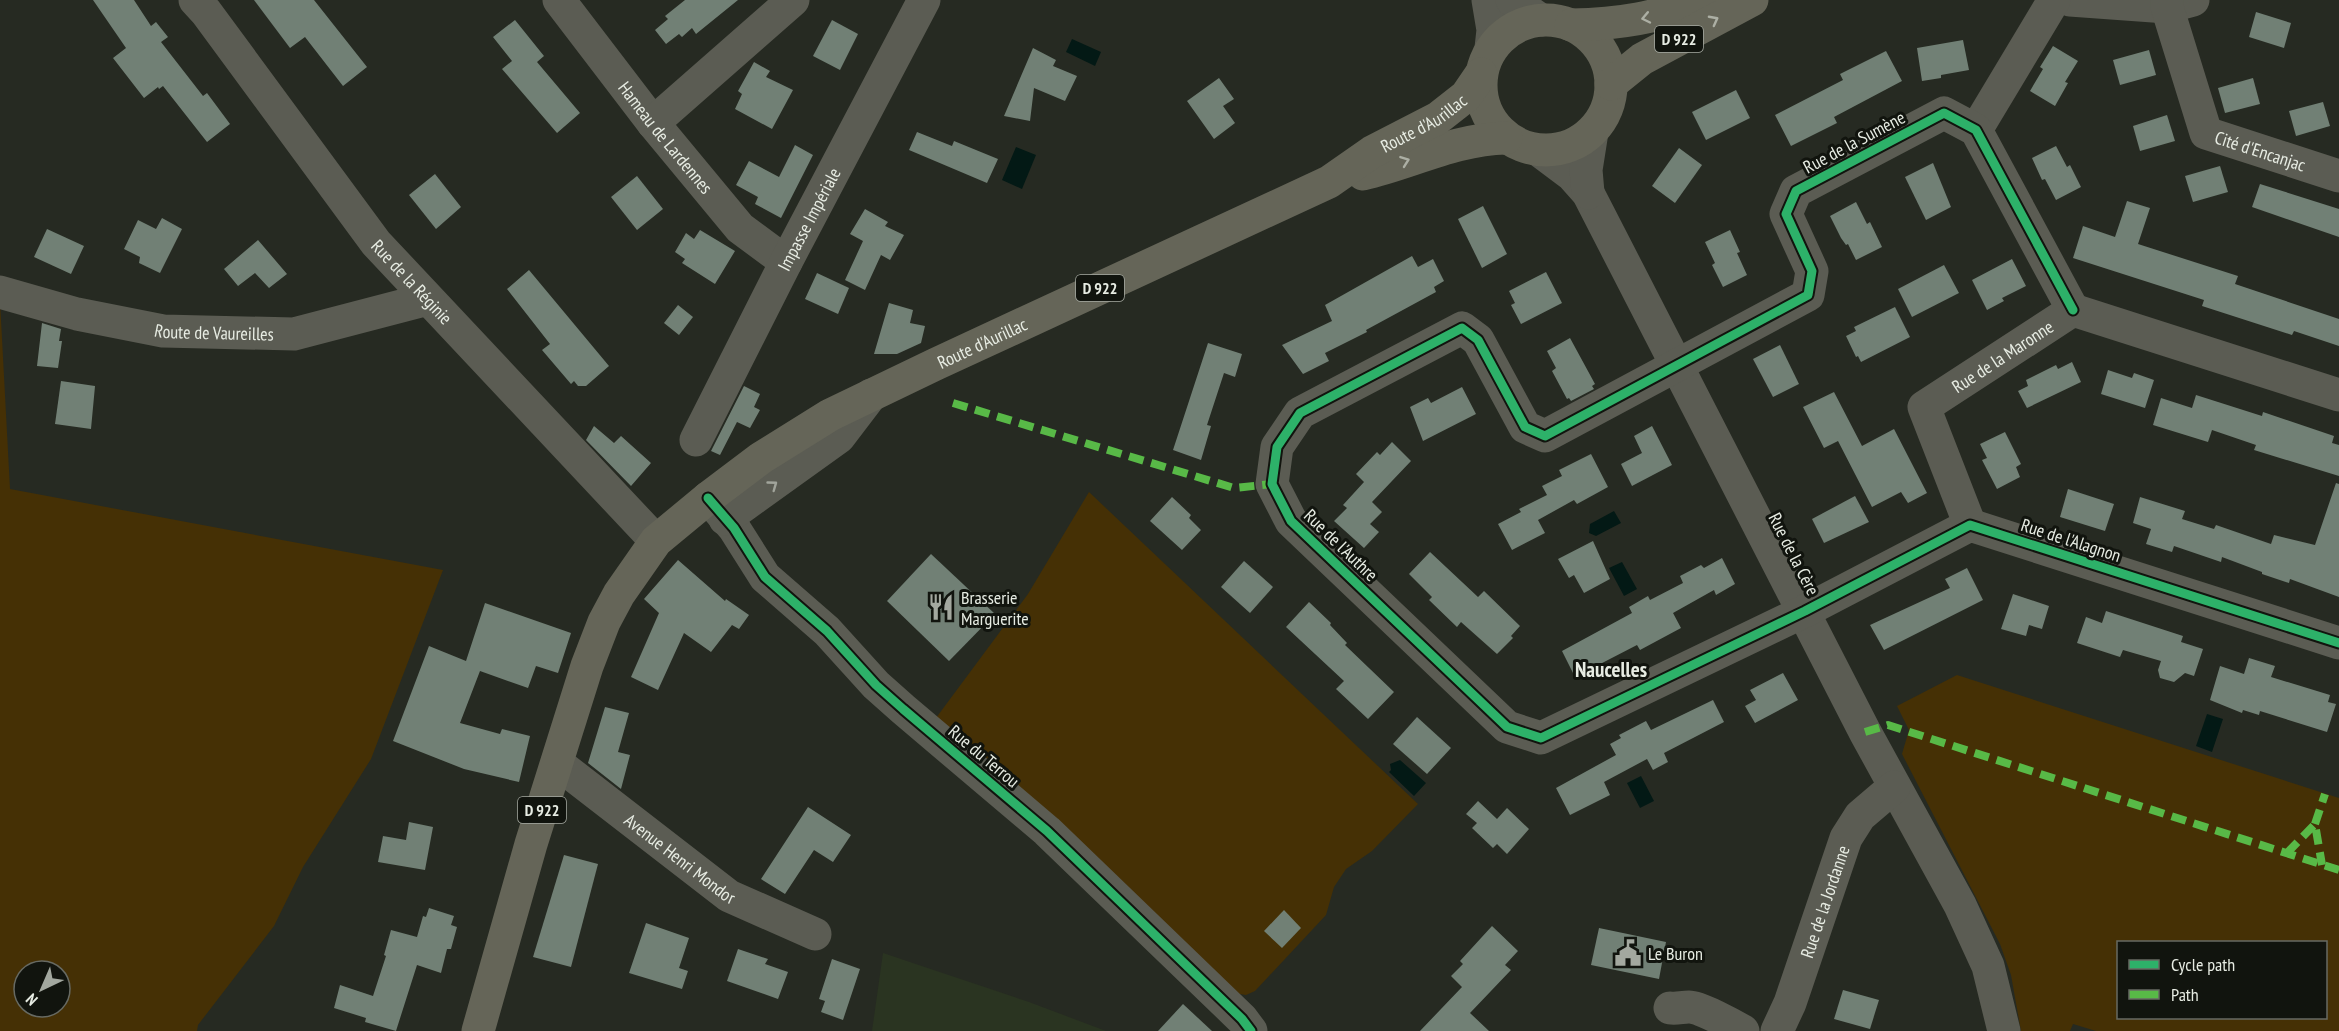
<svg xmlns="http://www.w3.org/2000/svg" width="2339" height="1031" font-family="'PT Sans Narrow',sans-serif">
<rect width="100%" height="100%" fill="#262a22"/>
<path fill="#2a3421" d="M883,953L1029,1002L1106,1031H872Z"/>
<g fill="#453005" fill-rule="evenodd">
<path d="M0,301L10,489L443,570L371,759L303,867L274,926L198,1025L197,1031H0ZM24,971H60V1007H24Z"/>
<path d="M1089,492L1418,804L1372,851L1346,869L1334,887L1326,915L1255,991L1246,995L1228,992L933,722L1028,594Z"/>
<path d="M1957,675L2339,798V1031H2096L2073,1024L2070,1031H2021L2011,975L2000,944L1902,754L1909,730L1897,706ZM2118,942H2326V1018H2118Z"/>
</g>
<g fill="#031915">
<path d="M1072,39L1101,52L1095,66L1066,52Z"/>
<path d="M1016,147L1036,155L1022,189L1002,180Z"/>
<path d="M1614,511L1621,523L1596,536L1589,533L1590,524Z"/>
<path d="M1622,562L1637,589L1624,596L1609,568Z"/>
<path d="M2207,714L2223,719L2212,752L2196,746Z"/>
<path d="M1400,760L1426,783L1414,796L1389,772L1391,770L1390,764Z"/>
<path d="M1641,776L1654,801L1640,808L1627,783Z"/>
</g>
<g fill="#718075">
<path d="M93,0H134L151,26L156,22L168,37L161,42L203,96L207,93L230,124L207,142L163,86L159,89L158,87L144,98L113,58L126,48Z"/>
<path d="M254,0H314L367,67L343,86L305,37L290,48Z"/>
<path d="M685,0H738L696,34L692,28L682,37L679,34L666,44L655,30L668,19L665,16Z"/>
<path d="M2256,12L2291,23L2284,48L2249,37Z"/>
<path d="M515,20L544,56L537,62L580,113L557,133L502,69L512,61L493,37Z"/>
<path d="M832,20L858,34L840,70L813,56Z"/>
<path d="M1963,40L1969,70L1941,75V78L1922,81L1917,48Z"/>
<path d="M2053,46L2078,61L2065,82L2068,83L2055,106L2030,91L2043,69L2040,67Z"/>
<path d="M1033,48L1056,60L1053,66L1077,76L1065,101L1034,88L1030,121L1004,116Z"/>
<path d="M2149,50L2156,75L2120,85L2113,60Z"/>
<path d="M1886,51L1902,81L1834,117L1837,123L1791,146L1775,115L1843,80L1840,74Z"/>
<path d="M754,62L770,71L766,77L793,90L772,129L735,109L742,94L738,91Z"/>
<path d="M1219,78L1234,99L1223,106L1235,123L1214,139L1187,101Z"/>
<path d="M2253,78L2260,104L2225,113L2218,88Z"/>
<path d="M1736,90L1750,118L1706,140L1692,112Z"/>
<path d="M2323,102L2330,126L2296,136L2289,111Z"/>
<path d="M2167,115L2175,141L2140,151L2133,126Z"/>
<path d="M917,132L952,146L954,141L998,159L987,183L909,150Z"/>
<path d="M795,145L813,155L781,218L755,204L758,197L736,185L749,161L779,177Z"/>
<path d="M2056,146L2067,167L2070,165L2081,187L2056,200L2045,179L2042,180L2032,158Z"/>
<path d="M1679,148L1702,165L1675,203L1652,186Z"/>
<path d="M1933,163L1951,207L1926,220L1905,177Z"/>
<path d="M2220,166L2228,192L2193,202L2185,176Z"/>
<path d="M435,174L461,207L436,229L409,195Z"/>
<path d="M637,176L663,209L637,230L611,197Z"/>
<path d="M2260,184L2339,209V237L2252,207Z"/>
<path d="M2127,201L2150,208L2138,244L2238,276L2235,284L2339,319V346L2294,331L2292,335L2202,306L2204,300L2073,258L2083,226L2115,237Z"/>
<path d="M1856,202L1867,224L1870,222L1882,247L1856,260L1848,244L1846,245L1841,238L1830,216Z"/>
<path d="M1483,206L1507,254L1482,268L1458,219Z"/>
<path d="M865,209L888,222L885,226L904,235L890,260L881,255L865,290L845,280L863,241L850,234Z"/>
<path d="M162,218L182,229L160,273L139,263L140,257L124,249L138,220L156,229Z"/>
<path d="M47,229L84,246L71,274L34,257Z"/>
<path d="M700,230L735,251L715,284L682,263L685,259L675,252L686,233L694,239Z"/>
<path d="M1730,230L1740,252L1737,253L1747,275L1723,287L1712,265L1715,263L1705,242Z"/>
<path d="M258,240L287,274L269,288L255,273L238,286L224,269Z"/>
<path d="M1412,256L1418,267L1433,259L1444,281L1434,287L1436,292L1366,330L1367,332L1325,353L1329,361L1303,374L1282,345L1332,321L1325,305Z"/>
<path d="M2012,259L2026,286L2002,298L2004,301L1987,310L1972,280Z"/>
<path d="M1944,265L1959,293L1912,317L1898,289Z"/>
<path d="M529,270L609,366L586,386H578L574,381L571,384L542,350L550,344L507,289Z"/>
<path d="M1546,272L1562,303L1521,324L1511,305L1515,303L1509,291Z"/>
<path d="M817,273L849,288L838,314L805,299Z"/>
<path d="M889,303L913,310L910,323L925,326L921,343L897,354H874Z"/>
<path d="M678,305L693,317L679,335L664,323Z"/>
<path d="M1895,307L1910,337L1861,362L1858,356L1856,357L1846,336L1856,331L1854,327Z"/>
<path d="M42,323L61,329L59,341H62L58,368L37,366Z"/>
<path d="M1570,338L1595,384L1592,386L1594,389L1571,401L1569,398L1567,399L1552,371L1556,368L1547,351Z"/>
<path d="M1208,343L1242,354L1235,377L1224,373L1207,425L1211,426L1201,460L1173,450Z"/>
<path d="M1780,345L1799,384L1773,397L1753,359Z"/>
<path d="M2072,362L2081,382L2027,408L2018,391L2028,386L2026,380L2056,365L2058,369Z"/>
<path d="M2108,370L2132,378L2134,373L2154,380L2145,408L2101,394Z"/>
<path d="M61,381L95,386L91,429L55,424Z"/>
<path d="M744,386L760,394L754,407L760,410L750,428L737,422L720,455L711,451Z"/>
<path d="M1462,387L1476,414L1423,441L1410,407L1428,398L1431,403Z"/>
<path d="M1834,392L1862,446L1894,429L1927,493L1908,503L1901,492L1872,507L1838,441L1824,448L1803,407Z"/>
<path d="M2196,395L2262,416L2263,412L2334,436L2332,443L2339,445V476L2254,450L2256,445L2212,430L2208,442L2153,425L2161,398L2192,408Z"/>
<path d="M594,426L614,443L621,436L651,463L631,486L586,440Z"/>
<path d="M1652,426L1672,465L1632,486L1621,464L1642,453L1634,436Z"/>
<path d="M2005,432L2021,464L2016,467L2020,477L1997,489L1982,460L1987,458L1980,444Z"/>
<path d="M1392,442L1411,461L1372,502L1382,512L1370,524L1379,532L1364,548L1334,521L1347,508L1343,505L1364,482L1356,474L1377,452L1380,455Z"/>
<path d="M1591,454L1608,487L1577,504L1574,500L1538,520L1545,533L1512,550L1498,524L1521,512L1519,509L1547,495L1542,486L1562,476L1559,470Z"/>
<path d="M2336,483L2339,484V597L2290,579L2289,583L2262,574V572L2222,557L2221,562L2174,546L2172,552L2146,544L2151,529L2133,523L2140,497L2185,511L2182,519L2214,529L2216,525L2271,544L2274,535L2315,545Z"/>
<path d="M2068,489L2114,504L2105,531L2060,517Z"/>
<path d="M1855,496L1869,522L1824,543L1812,519Z"/>
<path d="M1172,497L1191,515L1189,518L1201,530L1182,550L1150,521Z"/>
<path d="M1593,541L1610,579L1584,593L1574,575L1569,578L1558,559Z"/>
<path d="M1430,552L1478,597L1484,591L1520,626L1511,636L1513,638L1497,654L1461,622L1457,627L1429,600L1432,597L1409,574Z"/>
<path d="M931,554L995,614L949,661L887,601Z"/>
<path d="M1722,558L1735,584L1716,595L1714,590L1673,613L1681,628L1640,650L1637,645L1575,677L1562,651L1632,613L1629,607L1648,596L1650,600L1683,583L1680,576L1701,565L1704,568Z"/>
<path d="M678,560L725,601L726,599L749,615L739,629L732,625L711,652L684,633L658,690L631,677L659,613L644,599Z"/>
<path d="M1244,561L1273,587L1250,613L1221,587Z"/>
<path d="M1967,568L1983,600L1884,650L1870,625L1950,588L1945,579Z"/>
<path d="M2013,594L2049,606L2042,629L2029,625L2026,636L2001,629Z"/>
<path d="M1309,602L1331,623L1330,625L1347,643L1345,645L1394,692L1368,719L1336,689L1344,681L1286,627Z"/>
<path d="M485,603L571,633L558,673L536,666L528,688L480,671L460,723L500,734L502,729L530,736L519,782L464,769L393,741L429,646L466,661Z"/>
<path d="M2106,611L2183,636L2181,642L2203,649L2194,676L2185,673L2174,682L2160,678L2158,670L2161,661L2123,650L2120,657L2077,643L2086,617L2102,623Z"/>
<path d="M2249,658L2275,666L2271,677L2330,695L2328,702L2336,704L2327,732L2260,711L2259,715L2243,710L2242,713L2210,700L2220,666L2244,674Z"/>
<path d="M1783,673L1798,700L1755,723L1745,706L1756,700L1750,690Z"/>
<path d="M1713,700L1724,722L1664,753L1668,762L1653,770L1647,759L1604,782L1610,795L1570,815L1556,788L1616,755L1610,744L1621,738L1619,735L1646,721L1651,730Z"/>
<path d="M605,707L629,713L618,752L630,755L621,789L588,763Z"/>
<path d="M1417,717L1451,748L1427,774L1393,744Z"/>
<path d="M1478,801L1497,819L1507,808L1529,829L1507,854L1497,844L1493,848L1472,828L1477,823L1466,814Z"/>
<path d="M808,807L851,835L833,862L814,850L785,894L761,879Z"/>
<path d="M409,822L433,827L425,870L378,862L383,836L406,840Z"/>
<path d="M564,855L598,864L571,967L533,957Z"/>
<path d="M429,908L454,916L451,925L457,927L451,949H447L441,973L417,965L396,1031L365,1022L366,1018L334,1008L340,985L373,996L386,956L384,955L391,930L417,937L423,916L426,917Z"/>
<path d="M1284,910L1301,928L1282,948L1264,931Z"/>
<path d="M646,923L689,938L679,968L688,971L682,989L629,973Z"/>
<path d="M1492,926L1518,951L1505,965L1511,970L1470,1013L1489,1031H1420L1462,987L1451,976L1463,964L1460,961Z"/>
<path d="M1599,928L1666,942L1659,979L1591,965Z"/>
<path d="M738,949L768,959L765,964L788,972L778,999L727,981Z"/>
<path d="M832,959L860,969L843,1020L821,1012L825,1001L819,999Z"/>
<path d="M1843,990L1879,1000L1870,1029L1834,1019Z"/>
<path d="M1183,1004L1212,1031H1158Z"/>
</g>
<g fill="none" stroke-linecap="round" stroke-linejoin="round">
<g stroke="#5b5c53" stroke-width="33">
<path id="s1" d="M195,0L206,12L376,243L656,541"/>
<path id="s2" d="M559,0L653,123L740,228L786,262"/>
<path d="M1488,0L1493,30L1491,48"/>
<path d="M1512,0L1541,20"/>
<path d="M2070,0L2167,7L2193,0"/>
<path id="s3" d="M2167,0V7L2206,133L2339,176"/>
<path d="M653,123L793,0"/>
<path d="M1976,130L2054,0"/>
<path d="M1540,151L1572,175L1588,193L1865,732L1960,905L1988,966L2004,1031"/>
<path d="M1588,193L1586,170L1592,132"/>
<path id="s4" d="M0,292L77,314L163,331L294,334L428,299"/>
<path d="M2073,310L1976,130L1944,113L1796,191L1786,214L1812,271L1808,295L1545,436L1525,427L1478,340L1462,328L1300,413L1277,447L1272,484L1291,521L1507,727L1541,738L1805,611L1970,525L2339,643"/>
<path id="s5" d="M696,440L786,262L924,0"/>
<path d="M708,498L734,528L765,577L827,631L876,685L903,709L1047,831L1242,1019L1251,1031"/>
<path d="M725,519L839,437L871,395"/>
<path id="s6" d="M1970,525L1924,407L2073,310L2339,395"/>
<path id="s7" d="M557,763L729,896L815,934"/>
<path d="M1670,1008C1677,1009 1682,1007 1689,1007C1700,1007 1733,1025 1743,1031"/>
<path id="s8" d="M1777,1031L1790,1003L1846,838L1860,816L1894,787"/>
</g>
<g stroke="#656558" stroke-width="33">
<circle cx="1546" cy="85" r="65"/>
<path d="M1571,25C1619,24 1657,18 1702,0"/>
<path d="M1611,84L1642,59L1752,0"/>
<path d="M1363,174C1411,163 1455,139 1506,138"/>
<path id="s9" d="M478,1031L531,844L587,666L604,622L619,594L656,541L708,498L761,458L830,415L936,364L1329,182L1372,152L1438,118L1466,96L1481,74"/>
</g>
<g stroke="#58b947" stroke-width="8" stroke-dasharray="15 8" stroke-linecap="butt">
<path d="M953,403L1234,488L1272,484"/>
<path d="M1865,732L1888,725L2339,870"/>
<path d="M2315,824L2325,794"/>
<path d="M2287,853L2315,824L2322,865"/>
</g>
<defs>
<g id="cycleway">
<path d="M2073,310L1976,130L1944,113L1796,191L1786,214L1812,271L1808,295L1545,436L1525,427L1478,340L1462,328L1300,413L1277,447L1272,484L1291,521L1507,727L1541,738L1805,611L1970,525L2339,643"/>
<path d="M708,498L734,528L765,577L827,631L876,685L903,709L1047,831L1242,1019L1251,1031"/>
</g>
</defs>
<use href="#cycleway" stroke="#11140e" stroke-width="13"/>
<use href="#cycleway" stroke="#2db169" stroke-width="9"/>
</g>
<defs><path id="oneway-chevron" d="M-2-3.5L2.5 0L-2 3.5" fill="none" stroke-width="1.6" stroke-linecap="round" stroke-linejoin="round" transform="scale(1.5)"/></defs>
<g stroke="#acafa4">
<use href="#oneway-chevron" transform="translate(1646 18) rotate(168)"/>
<use href="#oneway-chevron" transform="translate(1714 20) rotate(-28)"/>
<use href="#oneway-chevron" transform="translate(1405 161) rotate(-20)"/>
</g>
<use stroke="#a1a49b" href="#oneway-chevron" transform="translate(773 485) rotate(-36)"/>
<defs>
<symbol id="restaurant-bare" viewBox="-9 -9 18 18"><path d="M-5-6h1v4h1v-4h1v4h1v-4h1v5L-1.5 .5V6h-2V.5L-5-1ZM5-6V6H3V1.5H1.5Q1.5-4 5-6Z" fill="#a3a89f" stroke="#11140e" stroke-width="2.5" paint-order="stroke"/></symbol>
<symbol id="civic-bare" viewBox="-9 -9 18 18"><path d="M-.6-6.5H3V-4.5H.6V-3L4-1V1h2V6H-6V1h2V-1L-.6-3ZM-1.2 2.5V6h2.4V2.5Z" fill="#a3a89f" stroke="#11140e" stroke-width="2.5" paint-order="stroke"/></symbol>
</defs>
<g fill-rule="evenodd">
<use href="#restaurant-bare" x="922" y="588" width="38" height="38"/>
<use href="#civic-bare" x="1609" y="934" width="38" height="38"/>
</g>
<g text-anchor="middle" dominant-baseline="central" stroke-width="6" stroke-linejoin="round" paint-order="stroke">
<g fill="#11140e" stroke="#a7aba3" stroke-width="1.5">
<rect x="1655" y="26" width="48" height="26" rx="4.5"/>
<rect x="1076" y="275" width="48" height="26" rx="4.5"/>
<rect x="518" y="797" width="48" height="26" rx="4.5"/>
</g>
<g font-size="16" font-weight="bold" fill="#e7ece3">
<text x="1679" y="39">D 922</text>
<text x="1100" y="288">D 922</text>
<text x="542" y="810">D 922</text>
</g>
<g font-size="18" fill="#e7ece3" stroke="#11140e">
<text stroke="none"><textPath href="#s9" startOffset="1402">Route d'Aurillac</textPath></text>
<text stroke="none"><textPath href="#s2" startOffset="174">Hameau de Lardennes</textPath></text>
<text transform="translate(1854 142) rotate(-28)">Rue de la Sumène</text>
<text stroke="none"><textPath href="#s3" startOffset="196">Cité d'Encanjac</textPath></text>
<text stroke="none"><textPath href="#s5" startOffset="248">Impasse Impériale</textPath></text>
<text stroke="none"><textPath href="#s1" startOffset="356">Rue de la Réginie</textPath></text>
<text stroke="none"><textPath href="#s4" startOffset="219">Route de Vaureilles</textPath></text>
<text stroke="none"><textPath href="#s9" startOffset="908">Route d'Aurillac</textPath></text>
<text stroke="none"><textPath href="#s6" startOffset="220">Rue de la Maronne</textPath></text>
<text transform="translate(2071 540) rotate(18)">Rue de l'Alagnon</text>
<text transform="translate(1341 545) rotate(44)">Rue de l'Authre</text>
<text transform="translate(1794 554) rotate(63)">Rue de la Cère</text>
<text transform="translate(984 756) rotate(40)">Rue du Terrou</text>
<text stroke="none"><textPath href="#s7" startOffset="156">Avenue Henri Mondor</textPath></text>
<text stroke="none"><textPath href="#s8" startOffset="138">Rue de la Jordanne</textPath></text>
</g>
<g font-size="18" fill="#e7ece3" stroke="#11140e" text-anchor="start">
<text x="961" y="597">Brasserie<tspan x="961" dy="21">Marguerite</tspan></text>
<text x="1648" y="953">Le Buron</text>
</g>
<g font-size="21" font-weight="bold" fill="#e7ece3" stroke="#11140e">
<text x="1611" y="669">Naucelles</text>
</g>
</g>
<rect x="2117" y="941" width="210" height="78" fill="#11140e" stroke="#676a63" stroke-width="1.5"/>
<rect x="2129" y="960" width="30" height="9" fill="#2db169" stroke="#676a63" stroke-width="1.5"/>
<text x="2171" y="971" font-size="18" fill="#e7ece3">Cycle path</text>
<rect x="2129" y="990" width="30" height="9" fill="#58b947" stroke="#676a63" stroke-width="1.5"/>
<text x="2171" y="1001" font-size="18" fill="#e7ece3">Path</text>
<g transform="translate(42 989) rotate(224)"><circle r="28" fill="#11140e" stroke="#676a63" stroke-width="1.5"/>
<path d="M0-4.5L10 22L0 15L-10 22Z" fill="#a3a89f"/>
<text y="-9" font-size="16" font-weight="bold" text-anchor="middle" fill="#e7ece3">N</text>
</g>
</svg>
